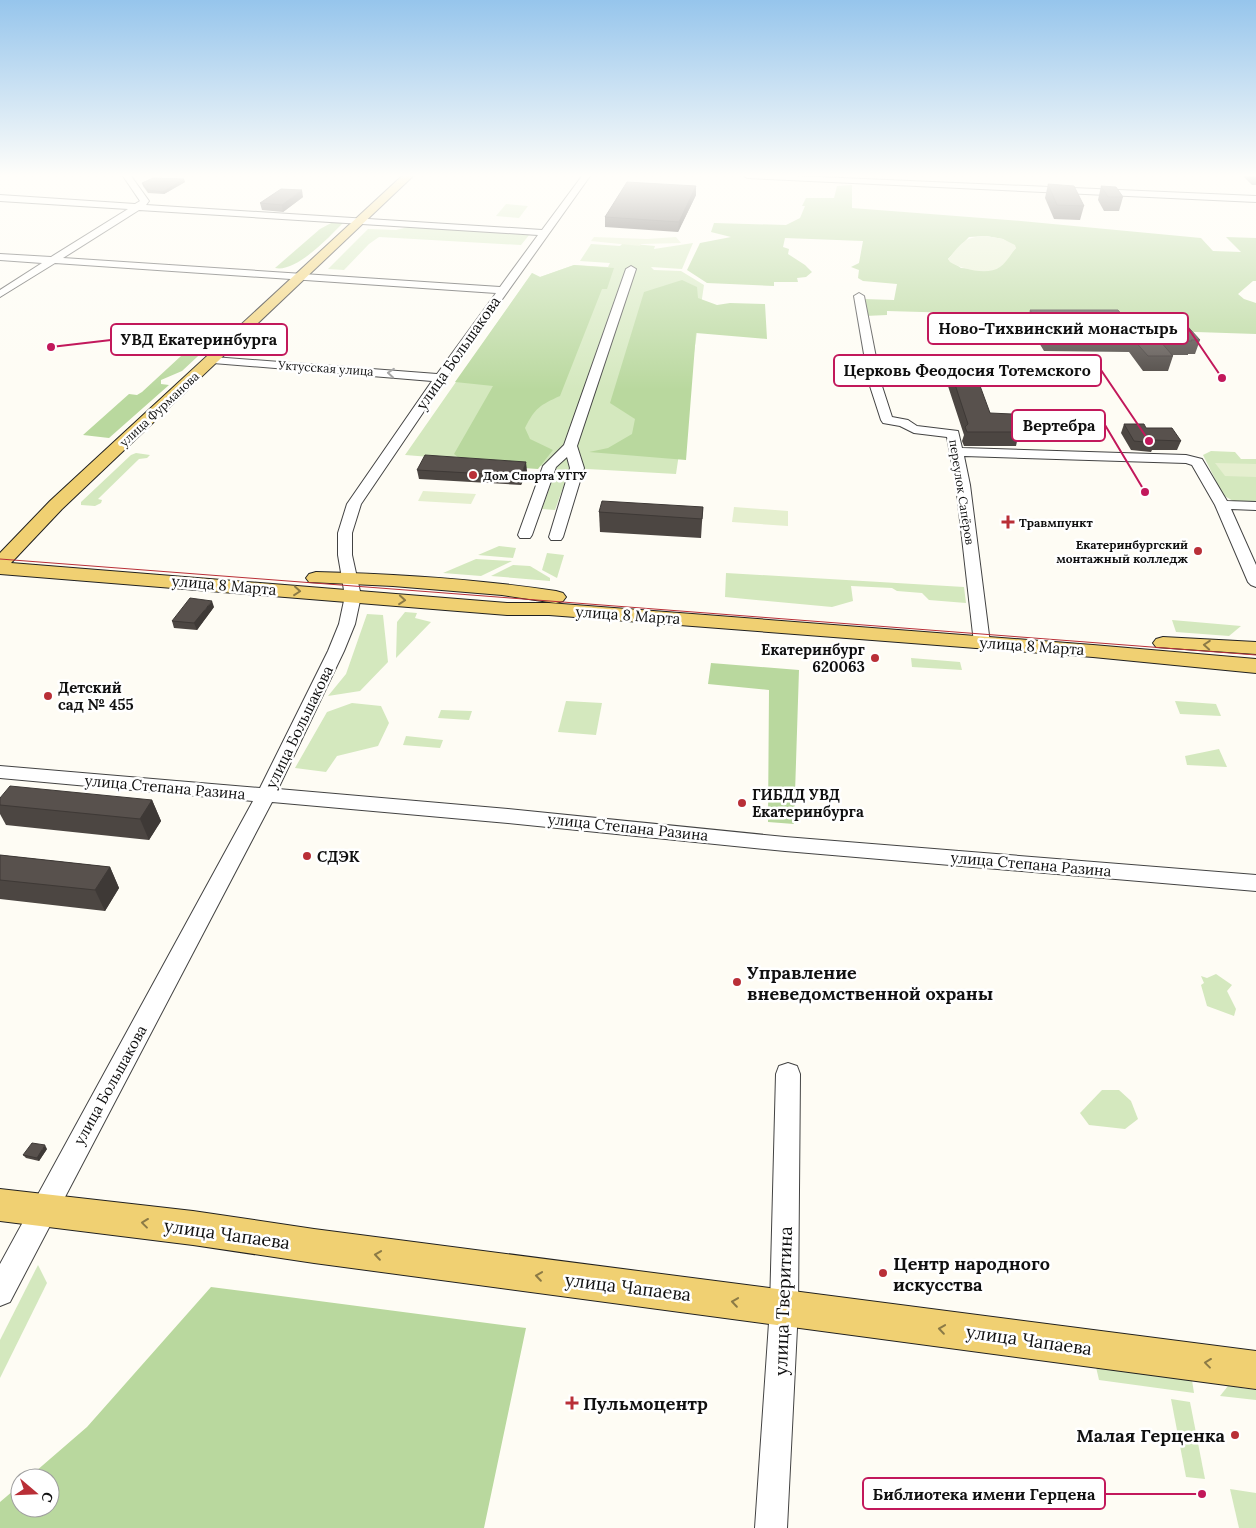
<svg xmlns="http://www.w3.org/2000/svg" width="1256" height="1528" font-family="Lora,serif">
<rect width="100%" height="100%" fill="#fefcf4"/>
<g fill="#d4e8be">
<path d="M506,204L528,206L519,218L496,216Z"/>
<path d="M408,227L530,234L521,245L379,237L369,244L344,270L328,269L368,229L396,230Z"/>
<path d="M623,243L655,246L654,249L693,243L682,269L651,267L654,270L681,271L704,285L676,474L570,468L555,510L542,509L557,467L405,455L532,273L540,277L574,265L608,267L610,263L580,261L591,244L620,246Z"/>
<path d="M1211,451L1235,452L1241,459H1256V502L1233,501L1223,495L1203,455Z"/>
<path d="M136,453L150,455L147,458L139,459L98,499L102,500L101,503L95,506L81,505V502L131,455Z"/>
<path d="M499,546L516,548L513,558L478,555Z"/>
<path d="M547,553L564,555L557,578L542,570Z"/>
<path d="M476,559L512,561L481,576L443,573Z"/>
<path d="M513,565L530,566L550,578V581L491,576Z"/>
<path d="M726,573L964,587L966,603L929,600L922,593L897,591L892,588L851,586L853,601L832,607L725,597Z"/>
<path d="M405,612L417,613L415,618L431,622L396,658L397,622Z"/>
<path d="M367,614L383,615L388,662L360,691L328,696L346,674Z"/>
<path d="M1172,620L1241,626L1229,636L1176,632Z"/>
<path d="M911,658L960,662L962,670L912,667Z"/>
<path d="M566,701L602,703L596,735L558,732Z"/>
<path d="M1175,701L1216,704L1221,716L1180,714Z"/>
<path d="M352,703L381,706L389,723L378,746L337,756L326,772L295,768L327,712Z"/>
<path d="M441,710L472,711L469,720L438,718Z"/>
<path d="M406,736L443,740L440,748L403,745Z"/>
<path d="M1219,749L1227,767L1187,765L1185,756Z"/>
<path d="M1216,974L1232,985L1227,991L1236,1009L1234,1016L1207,1006L1201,985L1204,983L1201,976L1207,978Z"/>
<path d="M1102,1090H1119L1131,1101L1138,1119L1125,1129L1089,1125L1080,1113Z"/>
<path d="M38,1265L47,1283L0,1378V1340Z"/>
<path d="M1096,1367L1192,1380L1194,1393L1099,1380Z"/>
<path d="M1228,1386L1256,1390V1400L1220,1396Z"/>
<path d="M1171,1399L1190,1402L1205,1479L1186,1477Z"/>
<path d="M1230,1489L1256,1493V1528H1239Z"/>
</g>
<g fill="#b9d89e" fill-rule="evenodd">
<path d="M852,185V208L1021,221L1201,238L1213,251L1241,252L1226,237L1256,238V281H1253L1238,294L1244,299L1256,303V334L1166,331L1050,321L1027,315L887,311V315L865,316L864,299L894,300L897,284L863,281L858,278L859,270L851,267L859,263L863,241L785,238L783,247L789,249L788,254L805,265L812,272L806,277L797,278L798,282H774V286L707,283L687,270L700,243L731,237L711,232L714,223L786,225L800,218L805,206H802L806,198H834L837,186ZM986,236L1003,239L1016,248L993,270L961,268L948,259L969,237Z"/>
<path d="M333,222H344C330,236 296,273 275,268L320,229Z"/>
<path d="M574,265L614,268L607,289H602L560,396C540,405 535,408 525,428L530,439L553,450L538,469L467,464L454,454L493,386L455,382L532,273L540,277Z"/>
<path d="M682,280L697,287L698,298L717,305L730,303L765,304L767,339L696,333L686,460L589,452L608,448L632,434L635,419L610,403L644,292Z"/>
<path d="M213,330L225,331L182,371L161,380V384L169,385L109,438L83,435L129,394L137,395L142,392L194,344Z"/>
<path d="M711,663L799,670L794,824L768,822L769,690L708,684Z"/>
<path d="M211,1287L526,1328L484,1528H0V1502L20,1485V1508H50V1478H28L87,1427Z"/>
</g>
<g fill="#e5efcf">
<path d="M986,236L1003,239L1015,245L1016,248C1011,254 1006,263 1000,267C988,276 961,269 950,262L948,259C962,243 964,237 986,236Z"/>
<path d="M594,237L647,239L676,237L681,243L641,244L640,246L591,241Z"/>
<path d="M1215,463L1256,464V477L1225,476Z"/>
<path d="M423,491L476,494L471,504L418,501Z"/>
<path d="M734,507L788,511V526L732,522Z"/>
</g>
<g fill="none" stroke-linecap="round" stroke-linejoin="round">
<defs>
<g id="minor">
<path d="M123,176H131L149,201L146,205L542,230L582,176H590L456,364L361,504L352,533V555L361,596L355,624L344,651L278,789L508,809L785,837L1256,875V891L785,851L508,823L272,802L10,1302L0,1306V1264L253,801L0,778V766L260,788L328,651L339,624L345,596L338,555V533L347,504L432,381L213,363L207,360L213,357L437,374L496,293L55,263L0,297V290L42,263L0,260V254L51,257L128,209L0,201V195L135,204L140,201ZM139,210L538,235L500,287L63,258Z"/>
<path d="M744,176H796L1256,196V202L748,178Z"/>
<path d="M631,266L636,269L577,446L584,468L563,537L561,540H551L549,537L570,468L567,457L556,467L532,535L530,538H520L518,535L543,466L564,445L626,269Z"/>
<path d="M859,293L864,296L881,383L892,417L908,420L917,426L958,431L962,448L1186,455L1202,459L1227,501L1256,502V510L1231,509L1256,565V587L1251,585L1248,582L1215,505L1192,465L1186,463L964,456L970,485L990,643L988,647H976L974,643L956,485L947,437L914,433L900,426L883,423L881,420L869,383L854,296Z"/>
<path d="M788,1063L797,1066L800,1074L798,1308L787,1528H755L770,1308L776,1074L779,1066Z"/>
</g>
<g id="major">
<path d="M402,176H413L62,509L11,563L507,603H549L1093,645L1256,659V673L1093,657L549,615H507L0,574V553L50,501Z"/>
<path d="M316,572C397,574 476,579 556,591L563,593L566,597L563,601L556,603L502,595L393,586L309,582L306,578L309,574Z"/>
<path d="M1163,637L1256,642V654L1156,647L1153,643L1156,639Z"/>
<path d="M0,1189L193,1211L314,1229L1256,1351V1389L314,1263L193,1245L0,1221Z"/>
</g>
</defs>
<use href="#minor" stroke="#434343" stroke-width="2"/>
<use href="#major" stroke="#212121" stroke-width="2"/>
<use href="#minor" fill="#fff" fill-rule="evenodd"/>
<use href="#major" fill="#f0d072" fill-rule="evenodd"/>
<path stroke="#b92f37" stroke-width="1" d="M0,559L1256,655"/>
</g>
<g fill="#4c4642">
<path d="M1243,176H1256V185H1252Z"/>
<path d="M185,182L164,194L148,193L143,186L142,183Z"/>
<path d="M1048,184L1084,206L1080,220L1054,219L1045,198Z"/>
<path d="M696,186V195L678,232L605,227V217Z"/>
<path d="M1101,186L1123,197L1119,211H1104L1098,200Z"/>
<path d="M303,197L283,212L262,210L260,203Z"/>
<path d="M1030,310L1127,321H1162L1163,319L1200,340L1195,354H1188V355H1172L1173,356L1168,371H1143L1129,352L1044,351L1027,323Z"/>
<path d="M948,363L990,413L1019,432L1016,446H964L962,441L964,435L945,377Z"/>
<path d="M1124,424L1146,428L1181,441L1177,450H1152L1151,452L1131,450L1121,433Z"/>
<path d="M417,470L527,471L521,485L419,479Z"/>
<path d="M703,507L701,538L600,532L599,512Z"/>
<path d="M214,607L197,630L174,628L172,621Z"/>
<path d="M0,798L152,800L161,821L149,840L6,825L0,814Z"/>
<path d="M0,855L110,867L119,888L105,911L0,899Z"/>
<path d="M47,1149L39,1161L26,1158L23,1155Z"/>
</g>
<g fill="#3e3936">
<path d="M184,179L185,182L164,194L163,192Z"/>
<path d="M696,186V195L678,232L679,222Z"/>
<path d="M302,190L303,197L283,212L282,205Z"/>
<path d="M526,462L527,471L521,485V476Z"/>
<path d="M212,601L214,607L197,630L194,623Z"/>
<path d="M152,800L161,821L149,840L140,819Z"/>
<path d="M110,867L119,888L105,911L95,890Z"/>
<path d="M45,1145L47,1149L39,1161L37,1158Z"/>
</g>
<g fill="#58514d" stroke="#3e3936">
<path d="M153,178L184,179L163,192L148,190L142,183Z"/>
<path d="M627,182L696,186L679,222L605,217Z"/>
<path d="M1048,184L1074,186L1084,206L1057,205Z"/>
<path d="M1101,186L1116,187L1123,197H1108Z"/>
<path d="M281,189L302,190L282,205L260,203Z"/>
<path d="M1030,310H1118L1127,321H1165L1163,319H1181L1200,340H1191L1192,341H1160L1173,356H1148L1133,339L1048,337Z"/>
<path d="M948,363L972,364L990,413L1012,414L1019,432H967L965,427L968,424Z"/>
<path d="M1124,424H1144L1146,428H1172L1181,441L1155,440L1154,443L1134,441Z"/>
<path d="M425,455L526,462L521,476L417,470Z"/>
<path d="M602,501L703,507L702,519L599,512Z"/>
<path d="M190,598L212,601L194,623L172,621Z"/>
<path d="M10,786L152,800L140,819L0,805V798Z"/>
<path d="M0,855L110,867L95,890L0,880Z"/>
<path d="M32,1143L45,1145L37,1158L23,1155Z"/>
</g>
<defs><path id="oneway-chevron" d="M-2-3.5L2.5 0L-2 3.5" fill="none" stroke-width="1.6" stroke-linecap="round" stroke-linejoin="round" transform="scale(1.25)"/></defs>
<use stroke="#9f9f9f" href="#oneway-chevron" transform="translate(391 373) rotate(-175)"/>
<g stroke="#8b7a46">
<use href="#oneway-chevron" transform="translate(297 591) rotate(5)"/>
<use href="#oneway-chevron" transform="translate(402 600) rotate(5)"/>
<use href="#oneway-chevron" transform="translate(1207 645) rotate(-176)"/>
<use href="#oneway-chevron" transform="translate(145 1223) rotate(-173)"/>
<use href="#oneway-chevron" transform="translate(378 1255) rotate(-172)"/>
<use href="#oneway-chevron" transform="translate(539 1276) rotate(-172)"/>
<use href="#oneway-chevron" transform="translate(735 1302) rotate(-172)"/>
<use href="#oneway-chevron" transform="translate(942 1329) rotate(-172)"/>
<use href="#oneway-chevron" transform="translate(1208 1363) rotate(-173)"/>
</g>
<linearGradient id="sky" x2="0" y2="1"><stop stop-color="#96c5ec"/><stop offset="0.45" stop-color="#fffefa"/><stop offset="1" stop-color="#fffefa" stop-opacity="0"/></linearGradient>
<rect width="1256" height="390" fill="url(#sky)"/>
<g fill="#b92f37" stroke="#fff" stroke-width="2">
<circle cx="473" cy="475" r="5"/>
<path d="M1005.5 514.5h5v5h5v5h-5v5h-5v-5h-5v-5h5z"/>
<circle cx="1198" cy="551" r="5"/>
<circle cx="875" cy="658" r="5"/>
<circle cx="48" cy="696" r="5"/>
<circle cx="742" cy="803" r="5"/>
<circle cx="307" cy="856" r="5"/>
<circle cx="737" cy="982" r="5"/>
<circle cx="883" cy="1273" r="5"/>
<path d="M569.5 1395.5h5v5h5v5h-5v5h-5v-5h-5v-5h5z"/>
<circle cx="1235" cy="1435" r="5"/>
</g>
<g text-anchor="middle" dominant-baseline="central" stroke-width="5" stroke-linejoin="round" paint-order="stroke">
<g font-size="12" fill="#101010" stroke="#fff">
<text transform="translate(326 368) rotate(4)">Уктусская улица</text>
<text transform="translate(159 409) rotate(-43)">улица Фурманова</text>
<text transform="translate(962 492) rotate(81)">переулок Сапёров</text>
</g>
<g font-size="12" font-weight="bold" fill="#101010" stroke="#fff" text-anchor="start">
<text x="483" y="475">Дом Спорта УГГУ</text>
<text x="1019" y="522">Травмпункт</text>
<text x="1188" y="544" text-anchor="end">Екатеринбургский<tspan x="1188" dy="14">монтажный колледж</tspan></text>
</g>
<g font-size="15" fill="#101010" stroke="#fff">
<text transform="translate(458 353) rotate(-55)">улица Большакова</text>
<text transform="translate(224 585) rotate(5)">улица 8 Марта</text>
<text transform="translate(628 615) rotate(4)">улица 8 Марта</text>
<text transform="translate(1032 646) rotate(4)">улица 8 Марта</text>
<text transform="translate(299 727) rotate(-64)">улица Большакова</text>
<text transform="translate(165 787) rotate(5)">улица Степана Разина</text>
<text transform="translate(628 827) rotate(6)">улица Степана Разина</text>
<text transform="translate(1031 864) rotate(5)">улица Степана Разина</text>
<text transform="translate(110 1085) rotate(-61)">улица Большакова</text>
</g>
<g font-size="15" font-weight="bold" fill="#101010" stroke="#fff" text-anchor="start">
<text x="865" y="649" text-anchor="end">Екатеринбург<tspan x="865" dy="17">620063</tspan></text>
<text x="58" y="687">Детский<tspan x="58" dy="17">сад № 455</tspan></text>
<text x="752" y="794">ГИБДД УВД<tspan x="752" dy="17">Екатеринбурга</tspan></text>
<text x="317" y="856">СДЭК</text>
</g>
<g font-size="18" font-weight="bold" fill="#101010" stroke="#fff" text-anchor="start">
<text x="747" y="972">Управление<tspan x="747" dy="21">вневедомственной охраны</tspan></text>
<text x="893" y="1263">Центр народного<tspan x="893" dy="21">искусства</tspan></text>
<text x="583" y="1403">Пульмоцентр</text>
<text x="1225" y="1435" text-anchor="end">Малая Герценка</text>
</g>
<g font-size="18" fill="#101010" stroke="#fff">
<text transform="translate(227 1234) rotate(8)">улица Чапаева</text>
<text transform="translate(628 1287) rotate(7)">улица Чапаева</text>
<text transform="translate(783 1301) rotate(-88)">улица Тверитина</text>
<text transform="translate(1029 1340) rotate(8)">улица Чапаева</text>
</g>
</g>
<path fill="none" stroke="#c2185b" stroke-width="2" d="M1222 378L1188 328M51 347L111 340M1149 441L1101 370M1145 492L1105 425M1202 1494L1105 1494"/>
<g fill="#c2185b" stroke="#fff" stroke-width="2">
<circle cx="1222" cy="378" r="5"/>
<circle cx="51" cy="347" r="5"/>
<circle cx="1149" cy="441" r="5"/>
<circle cx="1145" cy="492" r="5"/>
<circle cx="1202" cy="1494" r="5"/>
</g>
<g fill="#fff" stroke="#c2185b" stroke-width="2">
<rect x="928" y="313" width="260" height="31" rx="5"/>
<rect x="111" y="324" width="176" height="31" rx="5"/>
<rect x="834" y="355" width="267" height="31" rx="5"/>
<rect x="1012" y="410" width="93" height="31" rx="5"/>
<rect x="863" y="1478" width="242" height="31" rx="5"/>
</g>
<g font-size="16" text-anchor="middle" font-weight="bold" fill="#101010">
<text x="1058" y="334">Ново-Тихвинский монастырь</text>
<text x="199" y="345">УВД Екатеринбурга</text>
<text x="967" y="376">Церковь Феодосия Тотемского</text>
<text x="1059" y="431">Вертебра</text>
<text x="984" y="1500">Библиотека имени Герцена</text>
</g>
<g transform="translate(35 1493) rotate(109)"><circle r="24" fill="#ffffff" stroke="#9f9f9f"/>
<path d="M0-4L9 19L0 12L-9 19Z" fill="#b92f37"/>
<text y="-8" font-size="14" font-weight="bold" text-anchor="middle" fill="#101010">С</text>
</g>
</svg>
